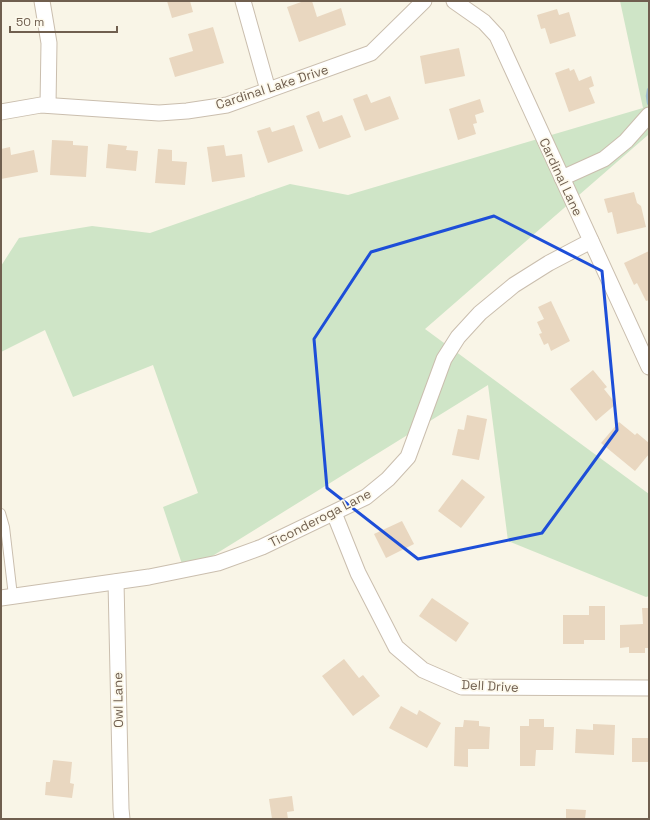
<svg xmlns="http://www.w3.org/2000/svg" width="650" height="820" font-family="'Space Grotesk',sans-serif">
<rect width="100%" height="100%" fill="#f9f5e7"/>
<path fill="#cfe5c7" d="M620,1H649V136L648,135L425,329L649,494V596L646,597L508,541L488,385L185,573L163,507L198,493L153,365L73,397L45,330L1,352V266L19,238L92,226L150,233L290,184L348,195L643,108Z"/>
<g fill="none" stroke-linecap="round" stroke-linejoin="round">
<path stroke="#a5c3d1" stroke-width="4.5" d="M649,103L648,96L649,90"/>
</g>
<g fill="#e9d7c0">
<path d="M167,1H190L193,12L172,18Z"/>
<path d="M304,1H312L317,17L341,8L346,25L299,42L287,7Z"/>
<path d="M557,9L559,15L569,12L576,36L550,44L545,28L541,29L537,15Z"/>
<path d="M213,27L224,63L175,77L169,58L193,51L188,34Z"/>
<path d="M459,48L465,76L425,84L420,56Z"/>
<path d="M569,68L570,71L574,69L579,81L591,76L594,86L589,88L595,103L569,112L555,73Z"/>
<path d="M367,94L371,103L390,96L399,119L365,131L353,99Z"/>
<path d="M480,99L484,112L475,115L477,123L473,124L476,134L458,140L449,109Z"/>
<path d="M319,111L323,122L342,115L351,137L319,149L306,116Z"/>
<path d="M294,125L303,151L268,163L257,131L270,127L272,132Z"/>
<path d="M52,140L73,141V145L88,146L86,177L50,175Z"/>
<path d="M108,144L127,146L126,150L138,151L136,171L106,168Z"/>
<path d="M224,145L226,156L242,154L245,177L212,182L207,147Z"/>
<path d="M10,147L11,155L34,150L38,172L1,179V149Z"/>
<path d="M158,149L172,150V161L187,162L185,185L155,183Z"/>
<path d="M634,192L637,203L641,206L646,227L617,234L612,212L608,213L604,199Z"/>
<path d="M649,251V300L646,301L637,283L634,285L624,263Z"/>
<path d="M551,301L570,341L551,351L548,343L544,345L539,334L542,333L537,322L544,319L538,307Z"/>
<path d="M593,370L607,387L604,389L616,404L596,421L570,389Z"/>
<path d="M467,415L487,419L479,460L452,455L458,429L464,430Z"/>
<path d="M619,422L635,435L637,433L649,443V454L635,471L601,443Z"/>
<path d="M462,479L485,497L461,528L438,511Z"/>
<path d="M402,521L414,544L386,558L374,534Z"/>
<path d="M432,598L469,623L456,642L419,616Z"/>
<path d="M589,606H605V640H584V644H563V615H589Z"/>
<path d="M642,608H649V648H645V653H629V647L620,648V625L643,624Z"/>
<path d="M344,659L359,678L363,675L380,696L353,716L322,676Z"/>
<path d="M401,706L417,715L419,710L441,723L427,748L389,728Z"/>
<path d="M529,719H544V727H554L553,750H536L535,766H520V726H529Z"/>
<path d="M464,720L479,721V726L490,727L489,749H468V767L454,766L455,727H463Z"/>
<path d="M593,724L615,725L614,755L575,753L576,729L593,730Z"/>
<rect x="632" y="738" width="17" height="24"/>
<path d="M53,760L72,762L70,783L74,784L72,798L45,795L46,782H50Z"/>
<path d="M292,796L294,811L287,812L288,819H272L269,799Z"/>
<path d="M566,809L586,810L585,819H566Z"/>
</g>
<g fill="none" stroke-linecap="round" stroke-linejoin="round">
<defs>
<path id="lane" d="M1,513L5,527L13,596"/>
<g id="street">
<path d="M42,1L49,43L48,105"/>
<path d="M243,1L268,90"/>
<path d="M454,1L484,22L497,36L649,367"/>
<path d="M1,112L41,105L159,113L187,111L227,105L371,53L424,1"/>
<path d="M562,178L604,159L626,141L649,115"/>
<path d="M334,513L358,573L396,647L423,670L462,687L649,688"/>
<path d="M116,582L121,809L122,819"/>
<path d="M1,598L149,577L218,563L262,547L366,497L388,479L408,457L444,359L458,337L480,313L514,285L549,263L591,241"/>
</g>
</defs>
<use href="#lane" stroke="#cabeae" stroke-width="10"/>
<use href="#street" stroke="#cabeae" stroke-width="17"/>
<use href="#lane" stroke="#fff" stroke-width="8"/>
<use href="#street" stroke="#fff" stroke-width="15"/>
</g>
<path fill="none" stroke="#1d4ed8" stroke-width="3" stroke-linejoin="round" d="M494,216L602,271L617,430L542,533L418,559L327,488L314,339L371,252Z"/>
<g text-anchor="middle" dominant-baseline="central" stroke-width="3.5" stroke-linejoin="round" paint-order="stroke">
<g font-size="13" fill="#705f4f" stroke="#fdf9ec">
<text transform="translate(272 87) rotate(-18)">Cardinal Lake Drive</text>
<text transform="translate(561 177) rotate(65)">Cardinal Lane</text>
<text transform="translate(320 518) rotate(-27)">Ticonderoga Lane</text>
<text transform="translate(490 686) rotate(3)">Dell Drive</text>
<text transform="translate(118 700) rotate(-91)">Owl Lane</text>
</g>
</g>
<rect width="650" height="820" fill="none" stroke="#705f4f" stroke-width="4"/>
<path d="M10 26v6h107v-6" fill="none" stroke="#705f4f" stroke-width="2"/>
<text x="16" y="26" font-size="12" fill="#705f4f" stroke="#fdf9ec" stroke-width="3" paint-order="stroke">50 m</text>
</svg>
